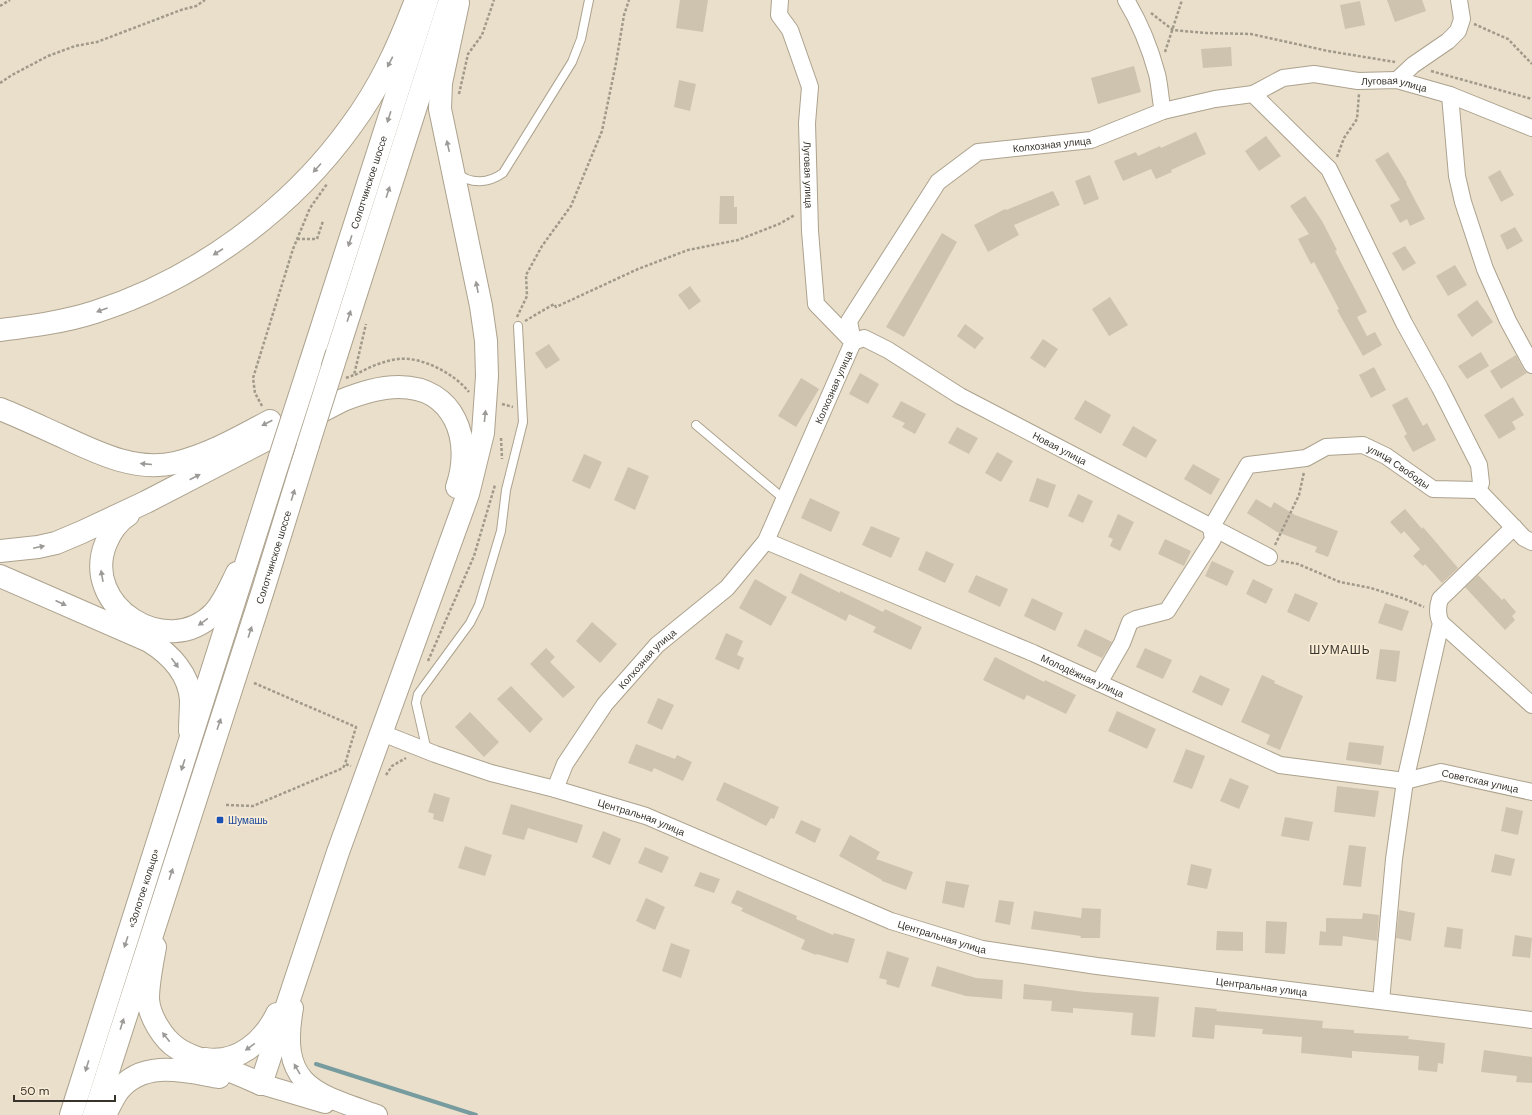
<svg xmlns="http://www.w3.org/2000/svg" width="1532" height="1115" font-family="'DM Sans',sans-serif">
<rect width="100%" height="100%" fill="#eadfca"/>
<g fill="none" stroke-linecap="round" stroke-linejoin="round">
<path stroke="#769c9f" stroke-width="4" d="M316,1064L476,1115"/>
</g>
<g fill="#cec3af">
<path d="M680,0H708L703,32L676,28Z"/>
<path d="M1387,0H1422L1426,11L1395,22Z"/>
<path d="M1360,1L1365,25L1345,29L1340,5Z"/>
<path d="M1231,47L1232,66L1203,68L1201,49Z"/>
<path d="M1134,66L1141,92L1098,104L1091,78Z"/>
<path d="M679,80L696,84L690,111L674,107Z"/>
<path d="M1196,132L1206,154L1171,170L1172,172L1156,179L1151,169L1123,181L1114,161L1136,152L1138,156L1160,146L1161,148Z"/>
<path d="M1266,136L1281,156L1259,171L1245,151Z"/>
<path d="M1388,152L1407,183H1406L1425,219L1410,226L1407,219L1400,223L1390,205L1400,200L1375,160Z"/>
<path d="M1500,170L1514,195L1501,202L1488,177Z"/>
<path d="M1090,175L1099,199L1084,205L1075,181Z"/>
<path d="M1053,191L1060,205L1014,225L1019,235L988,252L974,225L1005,209L1006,210Z"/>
<path d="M720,196H734V207H737V224H719Z"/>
<path d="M1305,196L1322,221L1337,250L1335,251L1367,312L1357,317L1367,336L1375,332L1382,345L1363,356L1337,310L1339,309L1314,262L1311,264L1298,239L1309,234L1290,206Z"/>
<path d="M1515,227L1523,241L1507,250L1500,235Z"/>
<path d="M942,233L957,242L904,337L886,327Z"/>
<path d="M1405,246L1416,263L1403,271L1392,253Z"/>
<path d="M1455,265L1467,285L1448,296L1436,276Z"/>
<path d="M690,286L701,301L689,310L678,295Z"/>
<path d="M1110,297L1128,325L1109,336L1092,309Z"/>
<path d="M1477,300L1493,322L1472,337L1457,315Z"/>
<path d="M965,324L984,338L975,349L957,336Z"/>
<path d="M1043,339L1058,349L1045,368L1030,358Z"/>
<path d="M549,344L560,360L546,369L535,353Z"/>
<path d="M1481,352L1489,366L1467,379L1458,366Z"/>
<path d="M1516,355L1524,370L1527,373L1501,389L1490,371Z"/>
<path d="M1374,367L1386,390L1371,398L1359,375Z"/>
<path d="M860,373L879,384L868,404L849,394Z"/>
<path d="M801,378L819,389L796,427L778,416Z"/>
<path d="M1407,397L1423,426L1427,423L1436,440L1413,452L1404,436L1407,434L1392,405Z"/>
<path d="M1513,397L1524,415L1512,422L1516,429L1499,439L1484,415Z"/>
<path d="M1085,400L1111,415L1101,434L1074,419Z"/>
<path d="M901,401L926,414L915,434L902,427L905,423L892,417Z"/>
<path d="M1133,426L1157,440L1146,458L1122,445Z"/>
<path d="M957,427L978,438L969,454L948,443Z"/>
<path d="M997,452L1013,461L1001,482L985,473Z"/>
<path d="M584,454L602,462L590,489L572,481Z"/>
<path d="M1193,464L1220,479L1211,495L1184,479Z"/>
<path d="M628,467L649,476L635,510L614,500Z"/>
<path d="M1037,478L1056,485L1048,508L1029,501Z"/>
<path d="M1078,494L1093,501L1083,523L1068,516Z"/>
<path d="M810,498L840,512L831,532L801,518Z"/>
<path d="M1256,499L1271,508L1274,502L1295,515L1338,531L1328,557L1315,552L1317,547L1277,532L1247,513Z"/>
<path d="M1405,509L1422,529L1423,527L1458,568L1442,583L1425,564L1423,566L1413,556L1420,549L1404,531L1401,534L1390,522Z"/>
<path d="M1118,514L1134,522L1120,551L1110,546L1113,539L1108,537Z"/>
<path d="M871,526L900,538L891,558L862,545Z"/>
<path d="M1165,539L1191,551L1184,566L1158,554Z"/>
<path d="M926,551L954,564L945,583L918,570Z"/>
<path d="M1212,561L1234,571L1227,586L1205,576Z"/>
<path d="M800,573L840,593V591L883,612L885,609L922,627L911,650L873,632L876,627L849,614L846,621L791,593Z"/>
<path d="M976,575L1008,589L1000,607L968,592Z"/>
<path d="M1478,575L1502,600L1504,598L1516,612L1512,616L1515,620L1505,630L1465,587Z"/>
<path d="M755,579L787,597L771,626L739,608Z"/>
<path d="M1253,579L1273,589L1266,604L1246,594Z"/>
<path d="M1295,593L1318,603L1309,622L1287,612Z"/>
<path d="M1032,598L1063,613L1055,631L1024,616Z"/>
<path d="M1385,603L1409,611L1402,631L1378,623Z"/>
<path d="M592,622L617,644L600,663L576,641Z"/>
<path d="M1085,629L1112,642L1102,658L1077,646Z"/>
<path d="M726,633L743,641L737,655L744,658L739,670L715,659Z"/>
<path d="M546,648L555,657L550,662L575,687L563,698L530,664Z"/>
<path d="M1145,648L1172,660L1163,679L1136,667Z"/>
<path d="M1380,649L1400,651L1396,682L1376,679Z"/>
<path d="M995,657L1044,682L1045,680L1076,695L1066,714L1027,695L1024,700L983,680Z"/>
<path d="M1200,675L1230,689L1222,706L1192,692Z"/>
<path d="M1262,675L1275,681L1274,683L1303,696L1280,750L1266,744L1270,735L1241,722Z"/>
<path d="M511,686L543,719L530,733L497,699Z"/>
<path d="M658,698L674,705L662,730L647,723Z"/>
<path d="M1117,711L1156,729L1147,749L1108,731Z"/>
<path d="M470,712L499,742L484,757L455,727Z"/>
<path d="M1349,742L1384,746L1381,765L1346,760Z"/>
<path d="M636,744L675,759L677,755L692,762L683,781L654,768L652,772L628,763Z"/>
<path d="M1186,749L1205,756L1192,789L1173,782Z"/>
<path d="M1230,778L1249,786L1239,809L1220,801Z"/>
<path d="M724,782L779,807L774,819L771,818L766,826L716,800Z"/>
<path d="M1337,786L1379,791L1375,817L1334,812Z"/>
<path d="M434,793L450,798L443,822L433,819L434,814L428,812Z"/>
<path d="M511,804L583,825L577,843L528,828L524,840L502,834Z"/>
<path d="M1506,807L1523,811L1518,835L1501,831Z"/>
<path d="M1285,817L1313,822L1309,841L1281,836Z"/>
<path d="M801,820L821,829L815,843L795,833Z"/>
<path d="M603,831L621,839L610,865L592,857Z"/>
<path d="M850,835L880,852L876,859L913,872L906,890L882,881V880L839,856Z"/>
<path d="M1349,845L1366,847L1361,887L1343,885Z"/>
<path d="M465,846L492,855L485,876L458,868Z"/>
<path d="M645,847L669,857L662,873L638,863Z"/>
<path d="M1495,854L1515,859L1511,876L1491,872Z"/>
<path d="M1191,864L1212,869L1207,889L1187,885Z"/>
<path d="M700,872L720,879L714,893L694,886Z"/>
<path d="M946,881L969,885L964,908L942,903Z"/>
<path d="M737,890L797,916L796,919L833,935L834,933L855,939L848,963L817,954L816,955L801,949L805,940L741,911L743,908L731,903Z"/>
<path d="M646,898L665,907L655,930L636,921Z"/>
<path d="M999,900L1014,902L1010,925L995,922Z"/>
<path d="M1082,908L1101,909L1100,938H1080L1081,936L1031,929L1034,911L1081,918Z"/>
<path d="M1399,910L1415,913L1411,941L1396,938Z"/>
<path d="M1363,913L1379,915L1377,941L1343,936L1342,946L1319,945L1320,931L1326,932V918L1362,919Z"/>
<path d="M1266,921L1287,922L1285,954L1265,953Z"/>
<path d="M1447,927L1463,929L1461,949L1444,947Z"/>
<path d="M1217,931L1243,932V951L1216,950Z"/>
<path d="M1515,935L1532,938L1530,958L1512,956Z"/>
<path d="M671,943L690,950L681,978L662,971Z"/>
<path d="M887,951L909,958L899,988L886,984L887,980L879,978Z"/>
<path d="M937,966L976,978L1003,980L1002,999L966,996L931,986Z"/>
<path d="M1024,984L1085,992L1159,997L1155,1037L1131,1035L1133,1013L1073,1008V1013L1051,1011L1052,1001L1023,999Z"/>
<path d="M1195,1007L1217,1009L1216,1011L1323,1021L1322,1028L1354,1030V1033L1409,1036L1408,1039L1445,1043L1443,1064L1438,1063L1437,1072L1418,1070L1419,1056L1352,1051V1058L1301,1053L1302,1037L1262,1034L1263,1029L1215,1025L1214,1039L1192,1037Z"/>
<path d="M1484,1050L1532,1057V1083L1516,1082L1517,1076L1481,1072Z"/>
</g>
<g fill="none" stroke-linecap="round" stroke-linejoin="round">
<defs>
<g id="service">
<path d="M457,173C471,185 489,183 503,173L572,62L581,39L589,0"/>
<path d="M696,425L784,499"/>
<path d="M427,751L416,703L418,694L470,623L479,605L501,531L506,490L523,422L518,326"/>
</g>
<g id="minor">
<path id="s1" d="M780,0L779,15L790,30L810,87L807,123L810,231L816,304L853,342L864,338L888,350L960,396L1269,557"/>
<path d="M1126,0C1140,23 1150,48 1157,74C1160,86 1160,99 1163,111"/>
<path d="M1397,80L1413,65L1448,41L1458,31L1462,19L1459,0"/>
<path d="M1253,94L1329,169L1404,323L1440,388L1479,465L1481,483L1478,490"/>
<path d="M1450,95L1457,176L1463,202L1485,269L1508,321L1532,365"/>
<path id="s2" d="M766,541L1033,653L1280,765L1405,781L1441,772L1532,792"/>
<path d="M1441,623L1532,705"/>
<path id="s3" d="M1099,683L1122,643L1130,622L1136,619L1167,611L1210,544L1213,539L1211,528L1248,465L1306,458L1326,447L1363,445L1386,456L1433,489L1478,490L1524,538L1532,542"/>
<path id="s4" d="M382,733L435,754L491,773L555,789L646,816L891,921L982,949L1097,966L1532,1020"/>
<path id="s5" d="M555,789L565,764L605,704L657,645L727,588L766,541L853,342L849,321L938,182L978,152L1091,140L1163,111L1215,99L1253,94L1283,78L1314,74L1358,81L1397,80L1450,95L1532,128"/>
<path d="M1381,1001L1394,859L1405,781L1441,623C1437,615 1437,608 1440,599L1514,527"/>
</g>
<g id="tertiary">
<path d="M293,1008C279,1086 314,1093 377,1115"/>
<path d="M261,1084L325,1103"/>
</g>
<g id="secondary">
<path d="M0,330C32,326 64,322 95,312C195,280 290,211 351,126C380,87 399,45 416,0"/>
<path d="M0,409C20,417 39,426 59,435C96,452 134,472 175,463C209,455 240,437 270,421"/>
<path d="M128,515C117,522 111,531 106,543C80,606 167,661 214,613C224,602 230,587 237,573"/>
<path d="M0,551L38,547L56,543L82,532L146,502L343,400C361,393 379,387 399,387C455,387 473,441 457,487"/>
<path d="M0,576L149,641C170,654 189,674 191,700C191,710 190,721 190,731"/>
<path d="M155,947C152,964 148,982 148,999C149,1016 163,1039 177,1048C185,1054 195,1057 205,1061C224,1068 243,1076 261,1084"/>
<path d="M205,1059C238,1064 264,1041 277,1014"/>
<path d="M261,1084L338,852L468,494L483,433L487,376L486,341L481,306L440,109L441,83L458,3"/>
<path d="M105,1115C109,1107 113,1098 118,1091C143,1059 185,1071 219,1077"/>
</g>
<g id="primary">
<path d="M337,353L450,0"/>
<path id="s6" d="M310,364L427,0"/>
<path id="s7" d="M71,1115L280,457"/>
<path id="s8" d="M94,1115L264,587L308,445"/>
</g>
</defs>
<use href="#service" stroke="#aca28e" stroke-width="10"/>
<use href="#minor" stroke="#aca28e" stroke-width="18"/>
<use href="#tertiary" stroke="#aca28e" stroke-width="22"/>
<use href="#secondary" stroke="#aca28e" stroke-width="24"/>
<use href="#primary" stroke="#aca28e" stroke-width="24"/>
<g stroke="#a1998a" stroke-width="2.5" stroke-dasharray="3 2" stroke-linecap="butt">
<path d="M0,6L10,0"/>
<path d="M1151,13L1173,30L1205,33L1251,34L1328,51L1395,62"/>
<path d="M1474,24L1508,39L1532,64"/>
<path d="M1165,52L1182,0"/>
<path d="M1431,71L1532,99"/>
<path d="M0,83L12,75L48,56L75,46L97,42L181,10L196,6L205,0"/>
<path d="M459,94L468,54L482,35L494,0"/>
<path d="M1337,157L1344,138L1357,119L1359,94"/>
<path d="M297,239H317L323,221"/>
<path d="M517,317L527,296L526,275L542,246L571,206L602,131L616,63L624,15L629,0"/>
<path d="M525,321L554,304L556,307L638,269L688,250L738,240L779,224L795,215"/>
<path d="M355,375C369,367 383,361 398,359C421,356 455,374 469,392"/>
<path d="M346,378L354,375L366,324"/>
<path d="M502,404L513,407"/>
<path d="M262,406L255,393L253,378L293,249L310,208L327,184"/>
<path d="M501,438L502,459"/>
<path d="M1275,545L1299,495L1304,472"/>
<path d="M1281,561L1298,564L1340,582L1371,588L1405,599L1424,607"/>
<path d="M428,661L474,556L495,485"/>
<path d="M254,683L356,727L345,764"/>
<path d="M386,775L392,766L406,758"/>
<path d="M226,805L253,806L343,768L345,764L351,766"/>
</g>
<use href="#service" stroke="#fff" stroke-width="8"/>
<use href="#minor" stroke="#fff" stroke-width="16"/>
<use href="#tertiary" stroke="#fff" stroke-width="20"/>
<use href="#secondary" stroke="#fff" stroke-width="22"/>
<use href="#primary" stroke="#fff" stroke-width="22"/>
<defs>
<g id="primary-bridge">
<path d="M308,445L337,353"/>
<path d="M280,457L310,364"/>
</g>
</defs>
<use href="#primary-bridge" stroke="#aca28e" stroke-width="24" stroke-linecap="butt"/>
<use href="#primary-bridge" stroke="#fff" stroke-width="22"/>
</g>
<defs><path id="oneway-solid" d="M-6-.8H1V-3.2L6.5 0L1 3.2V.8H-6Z"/></defs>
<g fill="#9c9a96">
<use href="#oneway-solid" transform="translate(390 62) rotate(117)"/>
<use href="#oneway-solid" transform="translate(389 117) rotate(108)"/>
<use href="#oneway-solid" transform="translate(448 146) rotate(-103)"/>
<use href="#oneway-solid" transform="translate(317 168) rotate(132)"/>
<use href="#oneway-solid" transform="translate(388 192) rotate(-72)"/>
<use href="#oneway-solid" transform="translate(350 241) rotate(108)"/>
<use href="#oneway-solid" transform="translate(218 252) rotate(147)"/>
<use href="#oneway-solid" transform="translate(477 287) rotate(-101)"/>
<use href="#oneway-solid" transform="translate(102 310) rotate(160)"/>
<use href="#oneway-solid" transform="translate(349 316) rotate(-72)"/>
<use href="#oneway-solid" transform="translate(485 416) rotate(-84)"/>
<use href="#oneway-solid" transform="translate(267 423) rotate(153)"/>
<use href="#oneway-solid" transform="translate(146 464) rotate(-175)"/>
<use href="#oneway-solid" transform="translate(195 477) rotate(-27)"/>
<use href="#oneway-solid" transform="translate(293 495) rotate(-73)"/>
<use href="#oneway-solid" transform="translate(39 547) rotate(-12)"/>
<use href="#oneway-solid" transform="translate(102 576) rotate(-100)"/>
<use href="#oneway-solid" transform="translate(61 603) rotate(24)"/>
<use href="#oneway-solid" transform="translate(203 622) rotate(144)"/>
<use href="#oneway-solid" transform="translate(250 632) rotate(-72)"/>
<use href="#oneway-solid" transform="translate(175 663) rotate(54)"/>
<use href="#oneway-solid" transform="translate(219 724) rotate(-71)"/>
<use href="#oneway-solid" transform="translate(183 765) rotate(108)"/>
<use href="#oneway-solid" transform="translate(171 874) rotate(-72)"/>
<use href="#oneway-solid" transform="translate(126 942) rotate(108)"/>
<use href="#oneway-solid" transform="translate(122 1024) rotate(-72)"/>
<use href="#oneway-solid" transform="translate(166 1037) rotate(-128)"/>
<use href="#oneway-solid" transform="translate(250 1047) rotate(144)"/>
<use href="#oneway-solid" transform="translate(87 1066) rotate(107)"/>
<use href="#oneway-solid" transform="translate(297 1069) rotate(-120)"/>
</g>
<rect fill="#1a4fb4" stroke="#f8ecd7" stroke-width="1.5" x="216" y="816" width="8" height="8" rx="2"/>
<g text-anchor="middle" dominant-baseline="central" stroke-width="3.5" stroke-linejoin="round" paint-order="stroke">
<g font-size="10" fill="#38342c" stroke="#f8ecd7">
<text stroke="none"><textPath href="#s5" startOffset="1212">Луговая улица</textPath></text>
<text stroke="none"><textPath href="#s5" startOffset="857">Колхозная улица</textPath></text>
<text stroke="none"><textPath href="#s1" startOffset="182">Луговая улица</textPath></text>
<text stroke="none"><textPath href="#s6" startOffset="191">Солотчинское шоссе</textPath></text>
<text stroke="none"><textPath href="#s5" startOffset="497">Колхозная улица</textPath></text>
<text stroke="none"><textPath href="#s1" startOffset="601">Новая улица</textPath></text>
<text stroke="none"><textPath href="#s3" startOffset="437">улица Свободы</textPath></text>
<text stroke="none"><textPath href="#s8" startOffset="586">Солотчинское шоссе</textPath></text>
<text stroke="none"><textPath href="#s5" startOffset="161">Колхозная улица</textPath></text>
<text stroke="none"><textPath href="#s2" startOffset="344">Молодёжная улица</textPath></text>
<text stroke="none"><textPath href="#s2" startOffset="764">Советская улица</textPath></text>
<text stroke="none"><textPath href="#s4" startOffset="273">Центральная улица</textPath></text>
<text stroke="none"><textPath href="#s7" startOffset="238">«Золотое кольцо»</textPath></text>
<text stroke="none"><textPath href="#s4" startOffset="597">Центральная улица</textPath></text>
<text stroke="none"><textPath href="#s4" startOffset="921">Центральная улица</textPath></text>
</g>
<g font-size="10" fill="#164399" stroke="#f8ecd7" text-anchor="start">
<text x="228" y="820">Шумашь</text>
</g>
<g font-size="12" letter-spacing="1" fill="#38342c" stroke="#f8ecd7">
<text x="1340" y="650">ШУМАШЬ</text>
</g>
</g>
<path d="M14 1095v6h101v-6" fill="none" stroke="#38342c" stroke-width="2"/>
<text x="20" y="1095" font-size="12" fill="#38342c" stroke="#f8ecd7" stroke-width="3" paint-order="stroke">50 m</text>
</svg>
